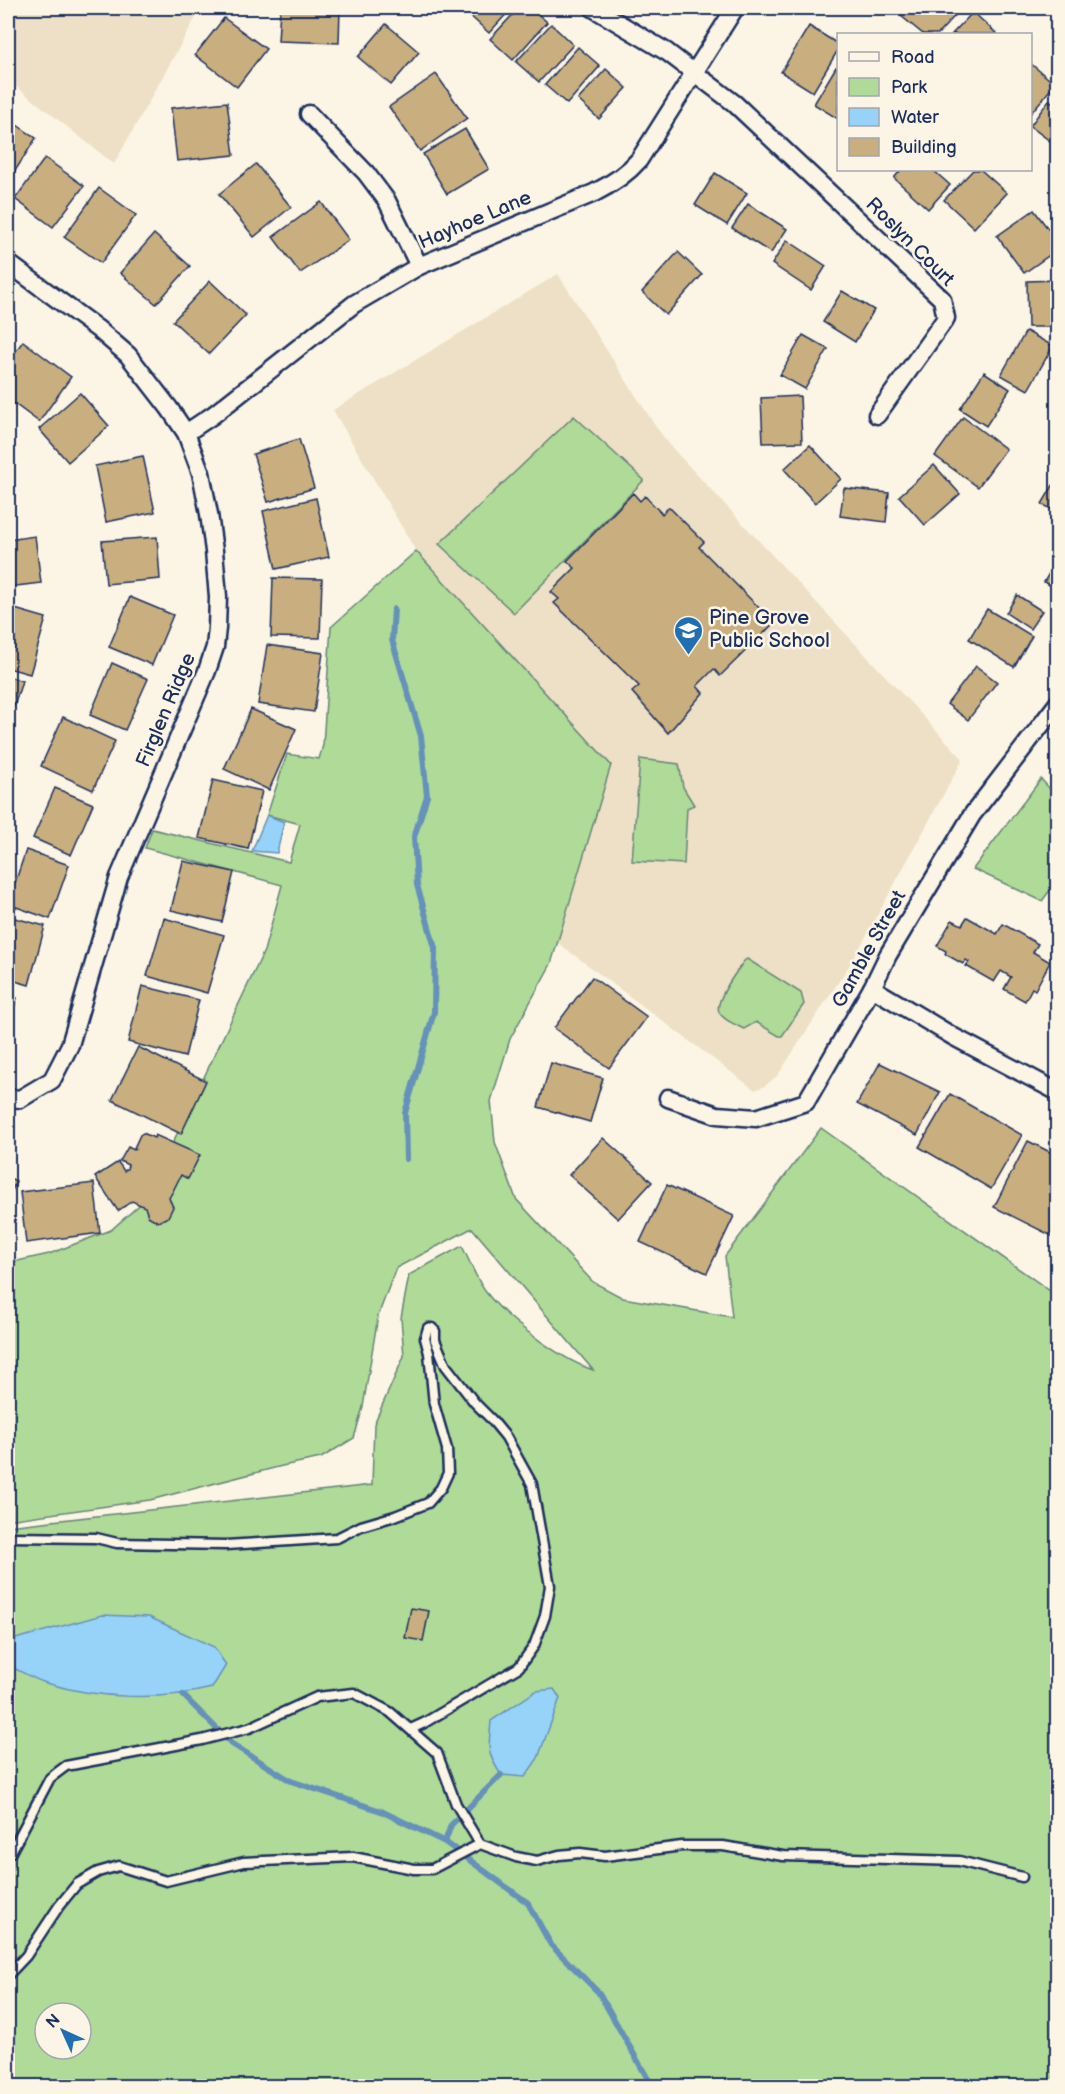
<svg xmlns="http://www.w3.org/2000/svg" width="1065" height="2094" font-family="'Balsamiq Sans',sans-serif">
<rect width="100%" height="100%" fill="#fcf5e5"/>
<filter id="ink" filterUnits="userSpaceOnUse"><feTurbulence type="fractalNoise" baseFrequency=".0167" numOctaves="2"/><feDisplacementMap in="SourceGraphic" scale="12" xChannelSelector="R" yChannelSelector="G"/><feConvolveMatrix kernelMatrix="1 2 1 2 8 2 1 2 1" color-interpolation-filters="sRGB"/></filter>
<g filter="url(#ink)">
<g fill="#ede0c6">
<path d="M8,8H201L114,164L8,80Z"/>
<path d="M558,274L656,427L673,449L963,759L854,958L778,1075L765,1086L755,1090L558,943L611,765L416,551L333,410Z"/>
</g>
<g fill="#b0da97" stroke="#66847a" stroke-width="1.5" fill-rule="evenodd">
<path d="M574,416L644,480L514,613L439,544Z"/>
<path d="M416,551L611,765L551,964L510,1039L491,1101L495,1142L516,1199L593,1282L623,1298L732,1317L725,1256L821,1128L1057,1296V2086H8V1526L372,1485L374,1424L404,1356L401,1318L409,1275L462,1246C469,1260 476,1278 485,1291C506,1319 560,1359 593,1370L472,1228L396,1268L378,1316L363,1407L354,1438L321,1458L282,1466L150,1500L8,1520V1263L49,1254L111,1230L146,1199L264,951L282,885L145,848L152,829L289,862L300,824L267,815L287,754L319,759L323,745L331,627ZM45,2013H81V2049H45Z"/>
<path d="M640,759L679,764L683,787L694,805L687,808L684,864L632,861Z"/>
<path d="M1041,779L1058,798L1057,881L1042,901L973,869Z"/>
<path d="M747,959L801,993L804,1004L782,1036H779L756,1022L744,1029C736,1025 723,1020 719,1012C714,1001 737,971 744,961Z"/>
</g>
<g fill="#97d2f8" stroke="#6591ba" stroke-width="1.5">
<path d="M267,815L284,822L277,853L252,851Z"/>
<path d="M102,1615L149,1617L214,1647L226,1665L212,1688C159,1701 99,1699 46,1683C33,1679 20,1671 8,1665V1641Z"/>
<path d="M554,1689L560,1698L538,1758L525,1777L501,1775C485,1749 489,1750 491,1721L536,1691Z"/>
</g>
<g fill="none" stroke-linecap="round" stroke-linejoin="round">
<g stroke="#6591ba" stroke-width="6">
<path d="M394,609L392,640L421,736L427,796L414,837L417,885L435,948L434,1012L405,1113L406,1159"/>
<path d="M183,1695L232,1744L291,1781L381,1811L445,1842L528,1903L551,1945L599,1993L652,2086"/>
<path d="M445,1842L451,1825L501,1775"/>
</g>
</g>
<g fill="#c9ae7f" stroke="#1b2f5e" stroke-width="1.5">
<path d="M280,8H340L339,43L278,41Z"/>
<path d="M471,8H512L489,33L467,13Z"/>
<path d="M519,8H531L547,22L513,60L490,39Z"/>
<path d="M908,8H962L938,34H923L901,16Z"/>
<path d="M973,12L997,34H952Z"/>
<path d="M224,18L266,49L237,87L195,55Z"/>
<path d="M386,24L419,52L391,85L358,57Z"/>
<path d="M551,24L573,45L539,82L516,62Z"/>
<path d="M809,26L838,44V50L813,92L781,72Z"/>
<path d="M578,47L600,66L567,104L545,85Z"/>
<path d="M1030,63L1055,84L1030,114Z"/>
<path d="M836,67L838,69V119L814,104Z"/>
<path d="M606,69L627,88L599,119L578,100Z"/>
<path d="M436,74L467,118L420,151L389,107Z"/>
<path d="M1049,100L1058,106V147L1030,126Z"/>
<path d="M227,102L234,155L177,161L171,108Z"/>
<path d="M8,119L36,138L8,182Z"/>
<path d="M465,129L489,169L447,194L423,154Z"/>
<path d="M45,158L84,186L53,227L15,199Z"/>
<path d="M256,164L291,207L254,237L219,194Z"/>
<path d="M901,170H933L950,185L928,209L894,178Z"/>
<path d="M973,170H981L1007,193L974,228L944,200Z"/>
<path d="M715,173L747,193L727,225L695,205Z"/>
<path d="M99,188L136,215L101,263L64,237Z"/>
<path d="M321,202L349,240L300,273L273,237Z"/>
<path d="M748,204L787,229L771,253L732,228Z"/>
<path d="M1034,210L1058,242V249L1024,273L997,236Z"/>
<path d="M154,234L190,266L156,304L120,273Z"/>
<path d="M787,240L826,266L811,290L772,264Z"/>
<path d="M678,252L702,275L666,315L642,292Z"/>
<path d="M1058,280V327H1028L1027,281Z"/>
<path d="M210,281L246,315L209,354L173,321Z"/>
<path d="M842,291L874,310L855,342L823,322Z"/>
<path d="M1026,331L1053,346L1028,390L1001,375Z"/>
<path d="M803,335L828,349L805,389L780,375Z"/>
<path d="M23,341L71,377L39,422L8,399V362Z"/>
<path d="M984,372L1010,389L986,426L960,409Z"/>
<path d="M80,393L109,426L68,462L39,429Z"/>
<path d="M800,396L802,442L763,443L761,398Z"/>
<path d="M963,417L1006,449L978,487L935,456Z"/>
<path d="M299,439L314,488L268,502L253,454Z"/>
<path d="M810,445L841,479L815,503L784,469Z"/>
<path d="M143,456L155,512L106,522L95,466Z"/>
<path d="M934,465L960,494L925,525L899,496Z"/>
<path d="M1058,477V513L1042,504Z"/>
<path d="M844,488L889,493L886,522L840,516Z"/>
<path d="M633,493L640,501L645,496L662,514L669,507L704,542L699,547L774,623L720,676L714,669L697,686L703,693L668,733L632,692L639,686L554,603L559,599L551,592L575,568L567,561Z"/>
<path d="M316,498L329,557L276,569L263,511Z"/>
<path d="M35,536L41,583L8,587V540Z"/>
<path d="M157,537L160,579L106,584L102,541Z"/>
<path d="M1058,558V590L1044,582Z"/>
<path d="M273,578L322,579L320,638L271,637Z"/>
<path d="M1017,595L1042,611L1030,629L1006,613Z"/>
<path d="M130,597L173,615L152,665L109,647Z"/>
<path d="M8,607L46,618L30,674L8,668Z"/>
<path d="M987,609L1032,636L1014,667L969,639Z"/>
<path d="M267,645L323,653L314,712L258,704Z"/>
<path d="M112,663L148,679L125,730L90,715Z"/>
<path d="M976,666L997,682L968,720L947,704Z"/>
<path d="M8,676L22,681L8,726Z"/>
<path d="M251,709L296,729L269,790L224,769Z"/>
<path d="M63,717L115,741L93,790L41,766Z"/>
<path d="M213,780L262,791L248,849L199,838Z"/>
<path d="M55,788L93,804L71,855L33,838Z"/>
<path d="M26,850L69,865L50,919L8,904Z"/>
<path d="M183,861L234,872L222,922L171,910Z"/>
<path d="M11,917L45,926L29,985L8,979V931Z"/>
<path d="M967,917L997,934L1003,924L1038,944L1033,952L1050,962L1035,990L1032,988L1025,1001L1004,989L1011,977L1001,971L994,982L966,966L969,962L966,960L963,964L945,954L946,951L937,946L952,920L962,925Z"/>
<path d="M164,918L224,935L207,993L147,976Z"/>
<path d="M592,977L647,1017L609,1068L554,1028Z"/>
<path d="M142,986L199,1000L185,1057L128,1042Z"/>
<path d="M8,995L17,998L8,1028Z"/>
<path d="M138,1047L206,1081L181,1134L112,1100Z"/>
<path d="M551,1063L603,1078L590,1122L538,1107Z"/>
<path d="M880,1063L940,1092L917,1135L857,1104Z"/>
<path d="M950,1094L1022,1135L991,1189L919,1147Z"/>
<path d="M143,1133L154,1138L155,1135L200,1155L188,1179L181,1175L173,1191L169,1198L173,1207L168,1217L158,1222L148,1216L145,1207L132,1201L118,1211L95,1177L118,1162L124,1171L127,1169L128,1165L120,1161L128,1147L134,1150L136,1149L134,1148L140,1135Z"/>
<path d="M603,1138L652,1182L618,1219L569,1175Z"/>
<path d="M1028,1141L1058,1156V1230L1054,1237L994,1207Z"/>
<path d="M8,1177L16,1181L8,1200Z"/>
<path d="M94,1183L100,1233L26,1243L20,1192Z"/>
<path d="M667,1185L734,1216L707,1273L640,1242Z"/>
<path d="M411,1608L429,1611L423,1641L405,1638Z"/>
</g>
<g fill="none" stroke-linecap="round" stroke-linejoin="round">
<defs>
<g id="lane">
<path d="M8,1537L96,1538L117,1543L226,1545L337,1538L361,1526L395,1516L428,1503L441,1488L448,1473L447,1449L434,1404L429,1353L425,1338L428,1328H432L435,1331V1340L446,1366L475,1403L492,1420L506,1437L532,1484L550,1586L545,1616L534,1646L519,1667L424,1723L411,1729"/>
<path d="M8,1855L11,1852L50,1778L66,1766L202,1740L249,1728L317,1697L354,1693L390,1712L437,1753L456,1804L480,1844L516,1857L537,1861L559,1855L580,1853L605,1856L682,1846H723L783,1856L959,1861L1022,1877"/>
<path d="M8,1975L26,1956L59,1906L77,1884L98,1872L119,1866L166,1881L244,1862L353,1857L414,1869H432L480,1844"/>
</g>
<g id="street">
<path d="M593,8L667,52L734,103L942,299L946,318L877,415"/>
<path d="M309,114L366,173L387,201L419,266"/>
<path d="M8,263L99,330L128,355L169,408L186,433L201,473L209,514L214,551L218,597L217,628L215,647L207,671L119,877L70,1045L52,1080L20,1099L8,1098"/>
<path d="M186,433L213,415L354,304L419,266L594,193C612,184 626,175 639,160L735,8"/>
<path d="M872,988L954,1037L1058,1092"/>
<path d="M668,1098L717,1115L756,1118L806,1102L872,988L888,955L972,815L1058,703"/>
</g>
</defs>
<use href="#lane" stroke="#1b2f5e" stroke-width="13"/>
<use href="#street" stroke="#1b2f5e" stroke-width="21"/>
<use href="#lane" stroke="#fcf5e5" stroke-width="8"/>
<use href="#street" stroke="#fcf5e5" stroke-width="16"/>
</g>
</g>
<defs>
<symbol id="school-pin" viewBox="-11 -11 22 30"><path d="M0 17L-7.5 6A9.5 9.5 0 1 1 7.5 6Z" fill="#1f6fb2" stroke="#fcf5e5"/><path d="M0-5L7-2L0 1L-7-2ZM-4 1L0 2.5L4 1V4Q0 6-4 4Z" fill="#fff"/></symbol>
</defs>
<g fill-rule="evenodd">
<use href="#school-pin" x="672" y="614" width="33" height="45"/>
</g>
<g text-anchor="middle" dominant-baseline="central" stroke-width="5" stroke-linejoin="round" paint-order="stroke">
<g font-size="20" fill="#1b2f5e" stroke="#fcf5e5">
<text transform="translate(475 220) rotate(-23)">Hayhoe Lane</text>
<text transform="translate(910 242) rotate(45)">Roslyn Court</text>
<text transform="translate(166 710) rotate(-67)">Firglen Ridge</text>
<text transform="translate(869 949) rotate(-61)">Gamble Street</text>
</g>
<g font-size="20" fill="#1b2f5e" stroke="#fcf5e5" text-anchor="start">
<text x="709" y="618">Pine Grove<tspan x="709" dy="23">Public School</tspan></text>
</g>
</g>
<rect width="1065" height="2094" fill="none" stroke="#fcf5e5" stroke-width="30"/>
<rect x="15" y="15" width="1035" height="2064" fill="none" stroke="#1b2f5e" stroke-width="2" filter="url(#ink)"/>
<rect x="837" y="33" width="195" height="138" fill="#fcf5e5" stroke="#a2a6af" stroke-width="1.5"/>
<rect x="849" y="52" width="30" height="9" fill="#fcf5e5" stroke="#a2a6af" stroke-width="1.5"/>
<text x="891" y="63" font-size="18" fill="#1b2f5e">Road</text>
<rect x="849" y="78" width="30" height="18" fill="#b0da97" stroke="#a2a6af" stroke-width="1.5"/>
<text x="891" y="93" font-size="18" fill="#1b2f5e">Park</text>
<rect x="849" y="108" width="30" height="18" fill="#97d2f8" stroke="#a2a6af" stroke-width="1.5"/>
<text x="891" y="123" font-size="18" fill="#1b2f5e">Water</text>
<rect x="849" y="138" width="30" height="18" fill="#c9ae7f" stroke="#a2a6af" stroke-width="1.5"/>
<text x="891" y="153" font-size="18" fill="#1b2f5e">Building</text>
<g transform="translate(63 2031) rotate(315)"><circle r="28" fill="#fcf5e5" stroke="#a2a6af" stroke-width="1.5"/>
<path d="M0-4.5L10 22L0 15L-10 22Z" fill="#1f6fb2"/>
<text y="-9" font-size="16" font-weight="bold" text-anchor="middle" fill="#1b2f5e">N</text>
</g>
</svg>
